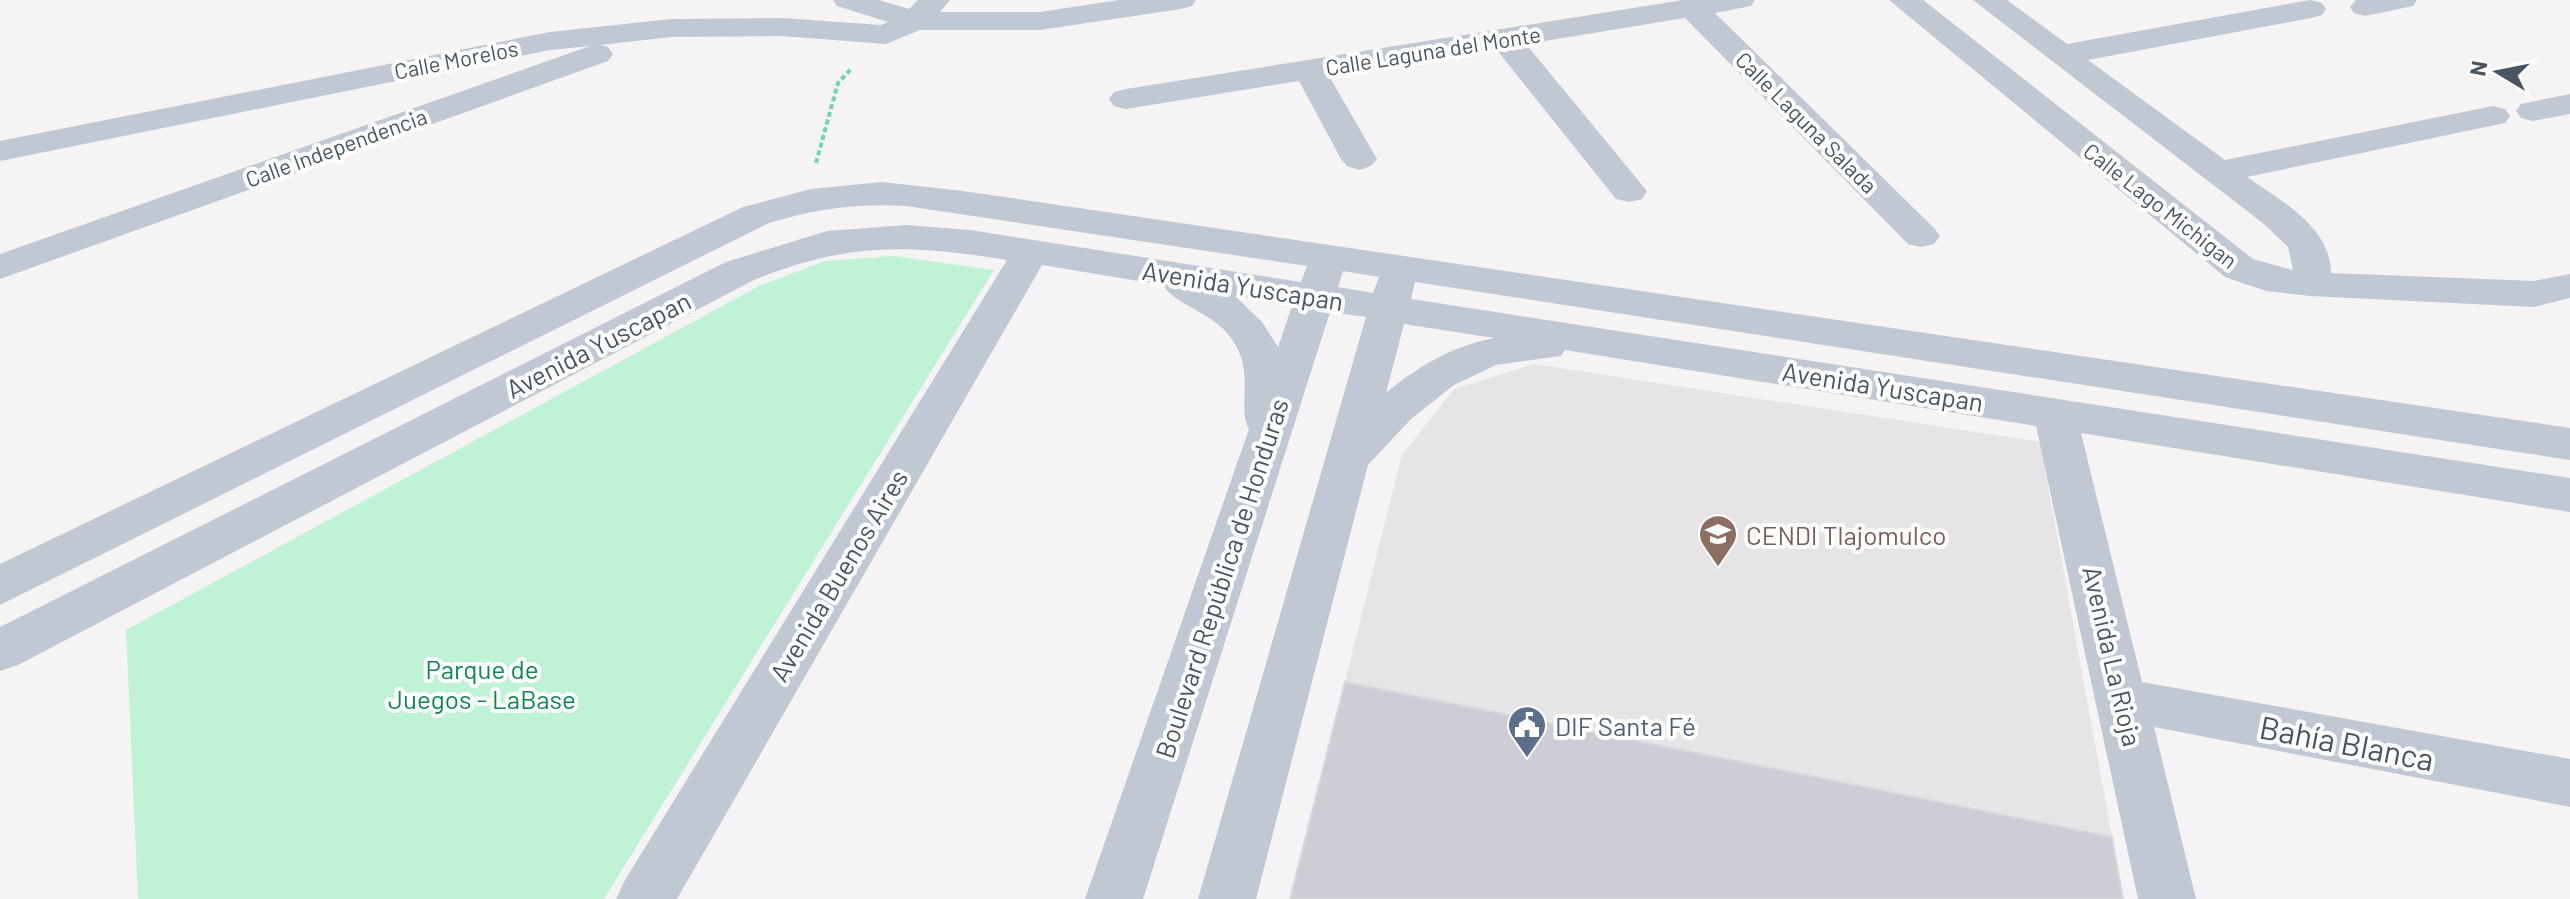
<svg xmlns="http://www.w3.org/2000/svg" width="2570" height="899" font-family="Barlow,sans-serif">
<rect width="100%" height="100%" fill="#f5f3f3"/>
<path fill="#e6e4e5" d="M1534,364L2040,442L2112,837L1345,682L1402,455L1454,389Z"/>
<path fill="#c0f3d6" d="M894,256L994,270L604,899H138L126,630L759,286L825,261Z"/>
<path fill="#cdced5" stroke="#d6d8de" stroke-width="2" d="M1345,682L2112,837L2123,899H1290Z"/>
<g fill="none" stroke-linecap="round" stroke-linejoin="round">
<path stroke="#75d4a8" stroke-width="4" stroke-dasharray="5 3" stroke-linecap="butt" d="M816,163L838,83L851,69"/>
<g fill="#c0c9d3" fill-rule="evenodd">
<path d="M833,0H879L909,9L918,0H950L940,12H1040L1119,0H1196L1192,6L1181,9L1040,30H920L886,44L782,36L671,37L600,45L608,47L613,54L608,61L0,279V254L590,46L550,50L0,161V141L550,32L671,19L782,18L881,25L888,22L837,6Z"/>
<path d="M1683,0H1755L1751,6L1715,13L1934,228L1940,236L1934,244L1921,247L1908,244L1685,18L1526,44L1647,191L1642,199L1629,202L1616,199L1496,49L1329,76L1377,159L1371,166L1359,170L1347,166L1341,159L1299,81L1126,109L1114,106L1109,99L1114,92L1126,89Z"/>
<path d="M1889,0H1923L2253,259L2293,270L2288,247L2264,224L1973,0H2007L2067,44L2310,0L2322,3L2326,9L2322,15L2311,18L2088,60L2225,160L2493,106L2505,109L2510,116L2505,123L2247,177C2280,200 2331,227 2331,273L2534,281L2570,274V298L2534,307L2310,296L2266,291L2225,277Z"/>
<path d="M2417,0L2413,6L2365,16L2354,13L2350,7L2356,0Z"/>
<path d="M2570,94V114L2533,121L2521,118L2516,111L2521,104Z"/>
<path d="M882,182L963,191L2570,428V460L1415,282L1411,299L2570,478V512L2081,433L2142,682L2570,759V807L2154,727L2196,899H2138L2036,426L1565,350L1561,356L1496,365L1454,385L1411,419L1368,465L1256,899H1198L1366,317L1330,312L1143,899H1085L1249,429C1237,408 1254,376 1235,344C1218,313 1175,306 1163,285L1042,265L677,899H616L625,880L1007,260C908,244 848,242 754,280L18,665L0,671V627L726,262L827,231L906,225L970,230L1301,282L1307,266L906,206C858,203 815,209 769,223L0,605V564L743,207L811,189ZM1343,271L1379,277L1373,293L1338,287ZM1235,296L1292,306L1278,347L1262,322ZM1404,324L1494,338C1453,346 1418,366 1386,393Z"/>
</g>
</g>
<defs>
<symbol id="school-pin" viewBox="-11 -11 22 30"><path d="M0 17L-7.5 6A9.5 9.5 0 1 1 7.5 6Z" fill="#8d6e63" stroke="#fff"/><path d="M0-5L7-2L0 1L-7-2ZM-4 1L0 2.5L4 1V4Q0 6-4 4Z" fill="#fff"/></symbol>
<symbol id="civic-pin" viewBox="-11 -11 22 30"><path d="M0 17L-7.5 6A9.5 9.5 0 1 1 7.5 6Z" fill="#5c6f8a" stroke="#fff"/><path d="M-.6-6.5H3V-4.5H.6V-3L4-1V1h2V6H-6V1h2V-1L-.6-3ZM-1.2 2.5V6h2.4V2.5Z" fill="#fff"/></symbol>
</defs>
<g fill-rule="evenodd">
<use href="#school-pin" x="1696" y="512" width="44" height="60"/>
<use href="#civic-pin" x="1505" y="703" width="44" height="60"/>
</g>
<g text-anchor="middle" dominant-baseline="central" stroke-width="8" stroke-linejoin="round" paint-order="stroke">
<g font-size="22" fill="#495562" stroke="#fff">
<text transform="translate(1433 50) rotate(-9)">Calle Laguna del Monte</text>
<text transform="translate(456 59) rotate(-11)">Calle Morelos</text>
<text transform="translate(1807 122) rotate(45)">Calle Laguna Salada</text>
<text transform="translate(336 147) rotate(-20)">Calle Independencia</text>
<text transform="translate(2161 205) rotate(38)">Calle Lago Michigan</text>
</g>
<g font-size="26" fill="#495562" stroke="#fff">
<text transform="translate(1243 285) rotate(9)">Avenida Yuscapan</text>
<text transform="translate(598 344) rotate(-27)">Avenida Yuscapan</text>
<text transform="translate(1883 386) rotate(9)">Avenida Yuscapan</text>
<text transform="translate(838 575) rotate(-59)">Avenida Buenos Aires</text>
<text transform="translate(1221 578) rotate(-72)">Boulevard República de Honduras</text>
<text transform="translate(2113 656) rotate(77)">Avenida La Rioja</text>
</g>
<g font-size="26" fill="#785e54" stroke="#fff" text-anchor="start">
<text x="1746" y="534">CENDI Tlajomulco</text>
</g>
<g font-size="26" fill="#11854f" stroke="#fff">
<text x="482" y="668">Parque de<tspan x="482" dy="30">Juegos - LaBase</tspan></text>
</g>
<g font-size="26" fill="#4e5e75" stroke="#fff" text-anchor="start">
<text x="1555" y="725">DIF Santa Fé</text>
</g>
<g font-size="32" fill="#495562" stroke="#fff">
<text transform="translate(2347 742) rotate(11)">Bahía Blanca</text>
</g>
</g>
<g transform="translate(2498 72) rotate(280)" stroke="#ffffff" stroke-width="6" paint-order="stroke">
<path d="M0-6L14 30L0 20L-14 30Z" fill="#495562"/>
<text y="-12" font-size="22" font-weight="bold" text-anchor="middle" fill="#495562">N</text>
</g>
</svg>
